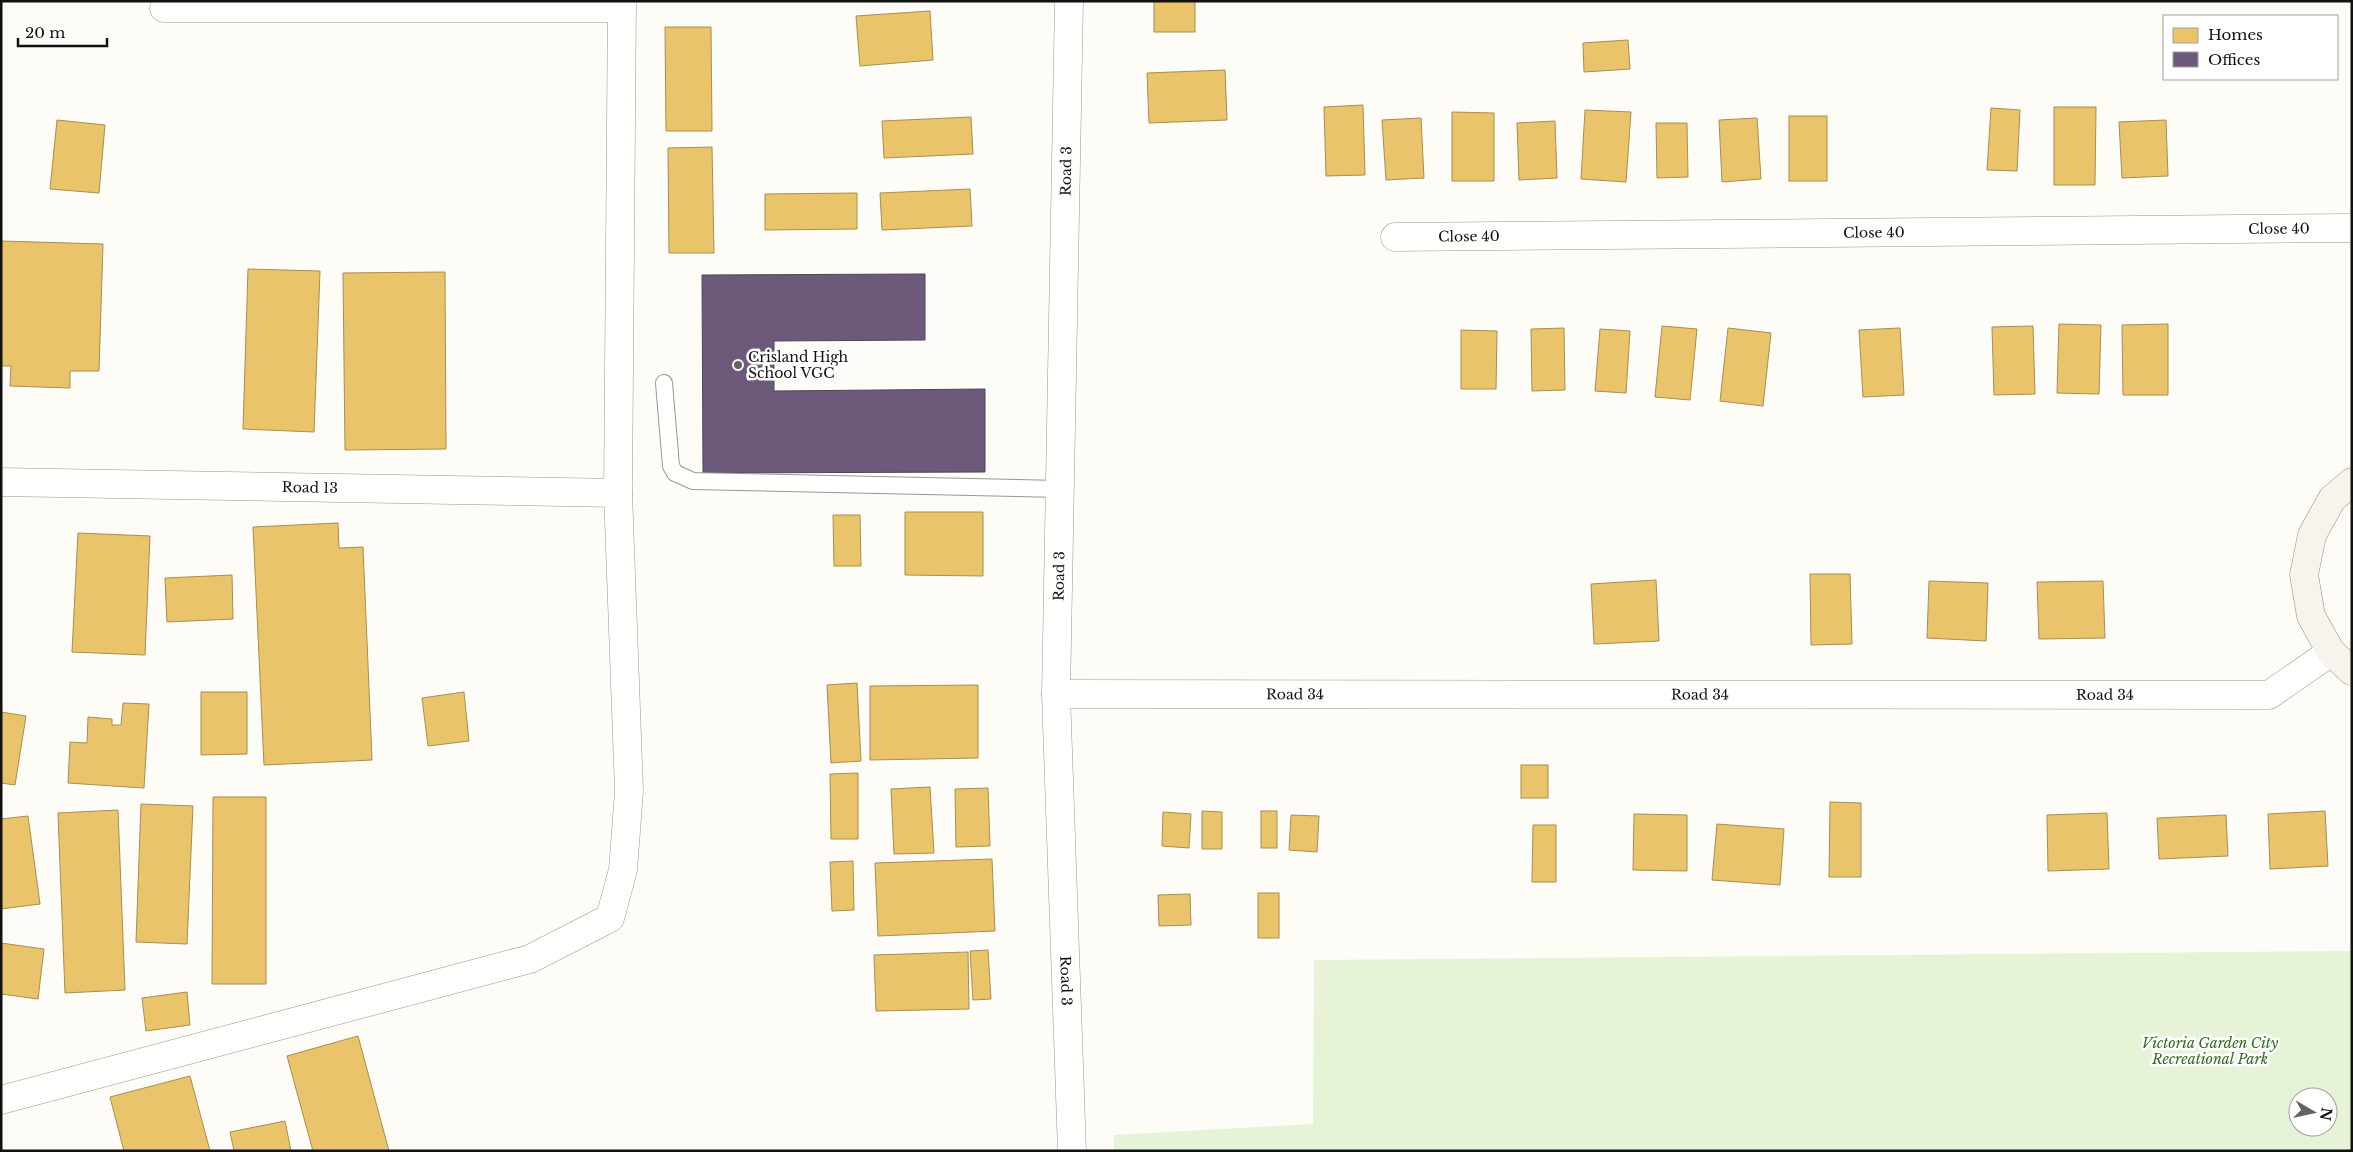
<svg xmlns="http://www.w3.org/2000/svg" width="2353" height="1152" font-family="'Libre Baskerville',serif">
<rect width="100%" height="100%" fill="#fdfcf7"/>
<path fill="#e7f3d7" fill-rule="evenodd" d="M2352,951V1151H1114V1135L1313,1124L1314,960ZM2298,1097H2328V1127H2298Z"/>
<g fill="#e9c46a" stroke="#a88e4f">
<rect x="1154" y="1" width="41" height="31"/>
<path d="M930,11L933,60L860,66L856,16Z"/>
<path d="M665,27H711L712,131H666Z"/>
<path d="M1628,40L1630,69L1584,72L1583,43Z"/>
<path d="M1225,70L1227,120L1149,123L1147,73Z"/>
<path d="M1363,105L1365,175L1326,176L1324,107Z"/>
<path d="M2054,107H2096L2095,185H2054Z"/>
<path d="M1991,108L2020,110L2017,171L1987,170Z"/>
<path d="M1585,110L1631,112L1626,182L1581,179Z"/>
<path d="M1452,112L1494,113V181H1452Z"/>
<rect x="1789" y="116" width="38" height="65"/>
<path d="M971,117L973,154L884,158L882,121Z"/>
<path d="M1421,118L1424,178L1386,180L1382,120Z"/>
<path d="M1757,118L1761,179L1722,182L1719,120Z"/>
<path d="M57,120L105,125L99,193L50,189Z"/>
<path d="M2166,120L2168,176L2122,178L2119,122Z"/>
<path d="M1555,121L1557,178L1519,180L1517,123Z"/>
<path d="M1656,123H1687L1688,177L1657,178Z"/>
<path d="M712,147L714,253H669L668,148Z"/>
<path d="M970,189L972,226L882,230L880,193Z"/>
<path d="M857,193V229L765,230V194Z"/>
<path d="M1,241L103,244L99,371H70V388L10,386L11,366H1Z"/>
<path d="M248,269L320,271L314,432L243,429Z"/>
<path d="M445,272L446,449L345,450L343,273Z"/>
<path d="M2059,324L2101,325L2099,394L2057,393Z"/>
<path d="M2168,324V395H2123L2122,325Z"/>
<path d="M1662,326L1697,329L1690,400L1655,397Z"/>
<path d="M2033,326L2035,394L1994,395L1992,327Z"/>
<path d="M1564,328L1565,390L1532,391L1531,329Z"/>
<path d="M1728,328L1771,333L1763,406L1720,401Z"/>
<path d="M1900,328L1904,395L1863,397L1859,330Z"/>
<path d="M1600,329L1630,331L1626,393L1595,391Z"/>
<path d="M1461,330L1497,331L1496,389H1461Z"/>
<path d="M905,512H983V576L905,575Z"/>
<path d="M833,515H860L861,566H834Z"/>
<path d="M338,523L339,548L363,547L372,760L264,765L253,527Z"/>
<path d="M78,533L150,536L145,655L72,652Z"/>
<path d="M1810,574H1850L1852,644L1811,645Z"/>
<path d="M232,575L233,619L167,622L165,578Z"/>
<path d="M1656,580L1659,641L1594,644L1591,584Z"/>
<path d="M1929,581L1988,583L1986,641L1927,638Z"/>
<path d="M2103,581L2105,638L2039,639L2037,582Z"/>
<path d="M857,683L861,761L831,763L827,685Z"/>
<path d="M978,685V758L870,760V686Z"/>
<path d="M201,692H247V754L201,755Z"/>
<path d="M464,692L469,741L428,746L422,698Z"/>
<path d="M123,703L149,704L144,788L68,783L70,742L87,743L88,717L112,719V725H121Z"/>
<path d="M1,712L26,716L15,785L1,783Z"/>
<rect x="1521" y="765" width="27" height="33"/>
<path d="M858,773V839H831L830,774Z"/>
<path d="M930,787L934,853L894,854L891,789Z"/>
<path d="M988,788L990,846L956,847L955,789Z"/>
<path d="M213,797H266V984H212Z"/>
<path d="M1830,802L1861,803V877H1829Z"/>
<path d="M141,804L193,806L187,944L136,942Z"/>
<path d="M118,810L125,990L65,993L58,813Z"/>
<path d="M1202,811L1222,812V849H1202Z"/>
<rect x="1261" y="811" width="16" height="37"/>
<path d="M2325,811L2328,866L2270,869L2268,814Z"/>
<path d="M1163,812L1191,814L1189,848L1162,846Z"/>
<path d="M2107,813L2109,869L2048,871L2047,815Z"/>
<path d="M1634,814L1687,815V871L1633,870Z"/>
<path d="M1291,815L1319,816L1317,852L1289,850Z"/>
<path d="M2226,815L2228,856L2159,859L2157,818Z"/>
<path d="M28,816L40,904L1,909V819Z"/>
<path d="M1717,824L1784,829L1780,885L1712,880Z"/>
<path d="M1533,825H1556V882H1532Z"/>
<path d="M992,859L995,931L878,936L875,863Z"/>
<path d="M853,861L854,910L832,911L830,862Z"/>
<rect x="1258" y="893" width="21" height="45"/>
<path d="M1190,894L1191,925L1159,926L1158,895Z"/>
<path d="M1,943L44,949L38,999L1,994Z"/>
<path d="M988,950L991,999L973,1000L970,951Z"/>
<path d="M968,952L969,1009L876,1011L874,955Z"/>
<path d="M187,992L190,1025L146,1031L142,998Z"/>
<path d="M358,1036L389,1151H313L287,1056Z"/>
<path d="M190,1076L210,1151H124L110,1097Z"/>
<path d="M285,1121L291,1151H234L230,1132Z"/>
</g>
<path fill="#6d597a" stroke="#51435a" d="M925,274V340L774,341V391L985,389V472L703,473L702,275Z"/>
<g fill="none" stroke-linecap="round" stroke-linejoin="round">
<defs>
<path id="lane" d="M664,383L671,466L675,473L693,481L1060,489"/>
<g id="street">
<path id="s1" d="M1069,1L1056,694L1072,1151"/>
<path d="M164,8H621"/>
<path id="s2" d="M1395,237L2352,228"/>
<path id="s3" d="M1,482L618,493"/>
<path id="s4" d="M1056,694L2269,695L2331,652"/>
<path d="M1,1100L530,959L610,918L623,870L629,791L618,493L622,1"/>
</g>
<path id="secondary" d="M2352,482L2332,499L2312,535L2304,575L2311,616L2331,652L2352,671"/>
</defs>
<use href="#lane" stroke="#979795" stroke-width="18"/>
<use href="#street" stroke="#979795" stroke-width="29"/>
<use href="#secondary" stroke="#8e8d8b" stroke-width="29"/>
<use href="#lane" stroke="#fffffe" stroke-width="16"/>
<use href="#street" stroke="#fffffe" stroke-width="28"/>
<use href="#secondary" stroke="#f6f4eb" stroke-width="28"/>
</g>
<circle fill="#646362" stroke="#fff" stroke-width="2" cx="738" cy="365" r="5"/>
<g text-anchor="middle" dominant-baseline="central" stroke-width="5" stroke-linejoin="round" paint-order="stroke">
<g font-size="14" fill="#111" stroke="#fff">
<text transform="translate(1066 171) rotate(-89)">Road 3</text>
<text stroke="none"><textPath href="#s2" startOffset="884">Close 40</textPath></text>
<text stroke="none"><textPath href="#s2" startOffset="479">Close 40</textPath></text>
<text stroke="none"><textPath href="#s2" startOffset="74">Close 40</textPath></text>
<text stroke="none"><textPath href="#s3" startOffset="309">Road 13</textPath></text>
<text transform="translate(1059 576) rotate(-89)">Road 3</text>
<text stroke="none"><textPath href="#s4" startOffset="239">Road 34</textPath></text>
<text stroke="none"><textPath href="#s4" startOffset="644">Road 34</textPath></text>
<text stroke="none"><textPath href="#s4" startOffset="1049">Road 34</textPath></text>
<text stroke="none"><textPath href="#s1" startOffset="980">Road 3</textPath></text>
</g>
<g font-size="14" fill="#111" stroke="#fff" text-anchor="start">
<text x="748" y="357">Crisland High<tspan x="748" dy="16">School VGC</tspan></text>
</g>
<g font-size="14" font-style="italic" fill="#2f6b1f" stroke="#fff">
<text x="2210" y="1043">Victoria Garden City<tspan x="2210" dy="16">Recreational Park</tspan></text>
</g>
</g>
<rect width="2353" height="1152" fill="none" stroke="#111111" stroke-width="5"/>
<rect x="2163" y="15" width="175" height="65" fill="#ffffff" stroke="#a0a0a0"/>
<rect x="2173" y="28" width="25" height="15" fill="#e9c46a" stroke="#a0a0a0"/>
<text x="2208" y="40" font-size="15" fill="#111111">Homes</text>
<rect x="2173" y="52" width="25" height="15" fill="#6d597a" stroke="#a0a0a0"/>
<text x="2208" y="65" font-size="15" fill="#111111">Offices</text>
<g transform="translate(2313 1112) rotate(99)"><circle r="24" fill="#ffffff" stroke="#a0a0a0"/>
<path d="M0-4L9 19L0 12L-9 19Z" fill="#646362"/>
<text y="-8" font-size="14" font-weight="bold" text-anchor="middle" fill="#111111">N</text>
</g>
<path d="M18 38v8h89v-8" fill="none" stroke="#111111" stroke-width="2.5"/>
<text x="25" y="38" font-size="15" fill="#111111" stroke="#ffffff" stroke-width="4" paint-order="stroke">20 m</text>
</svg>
